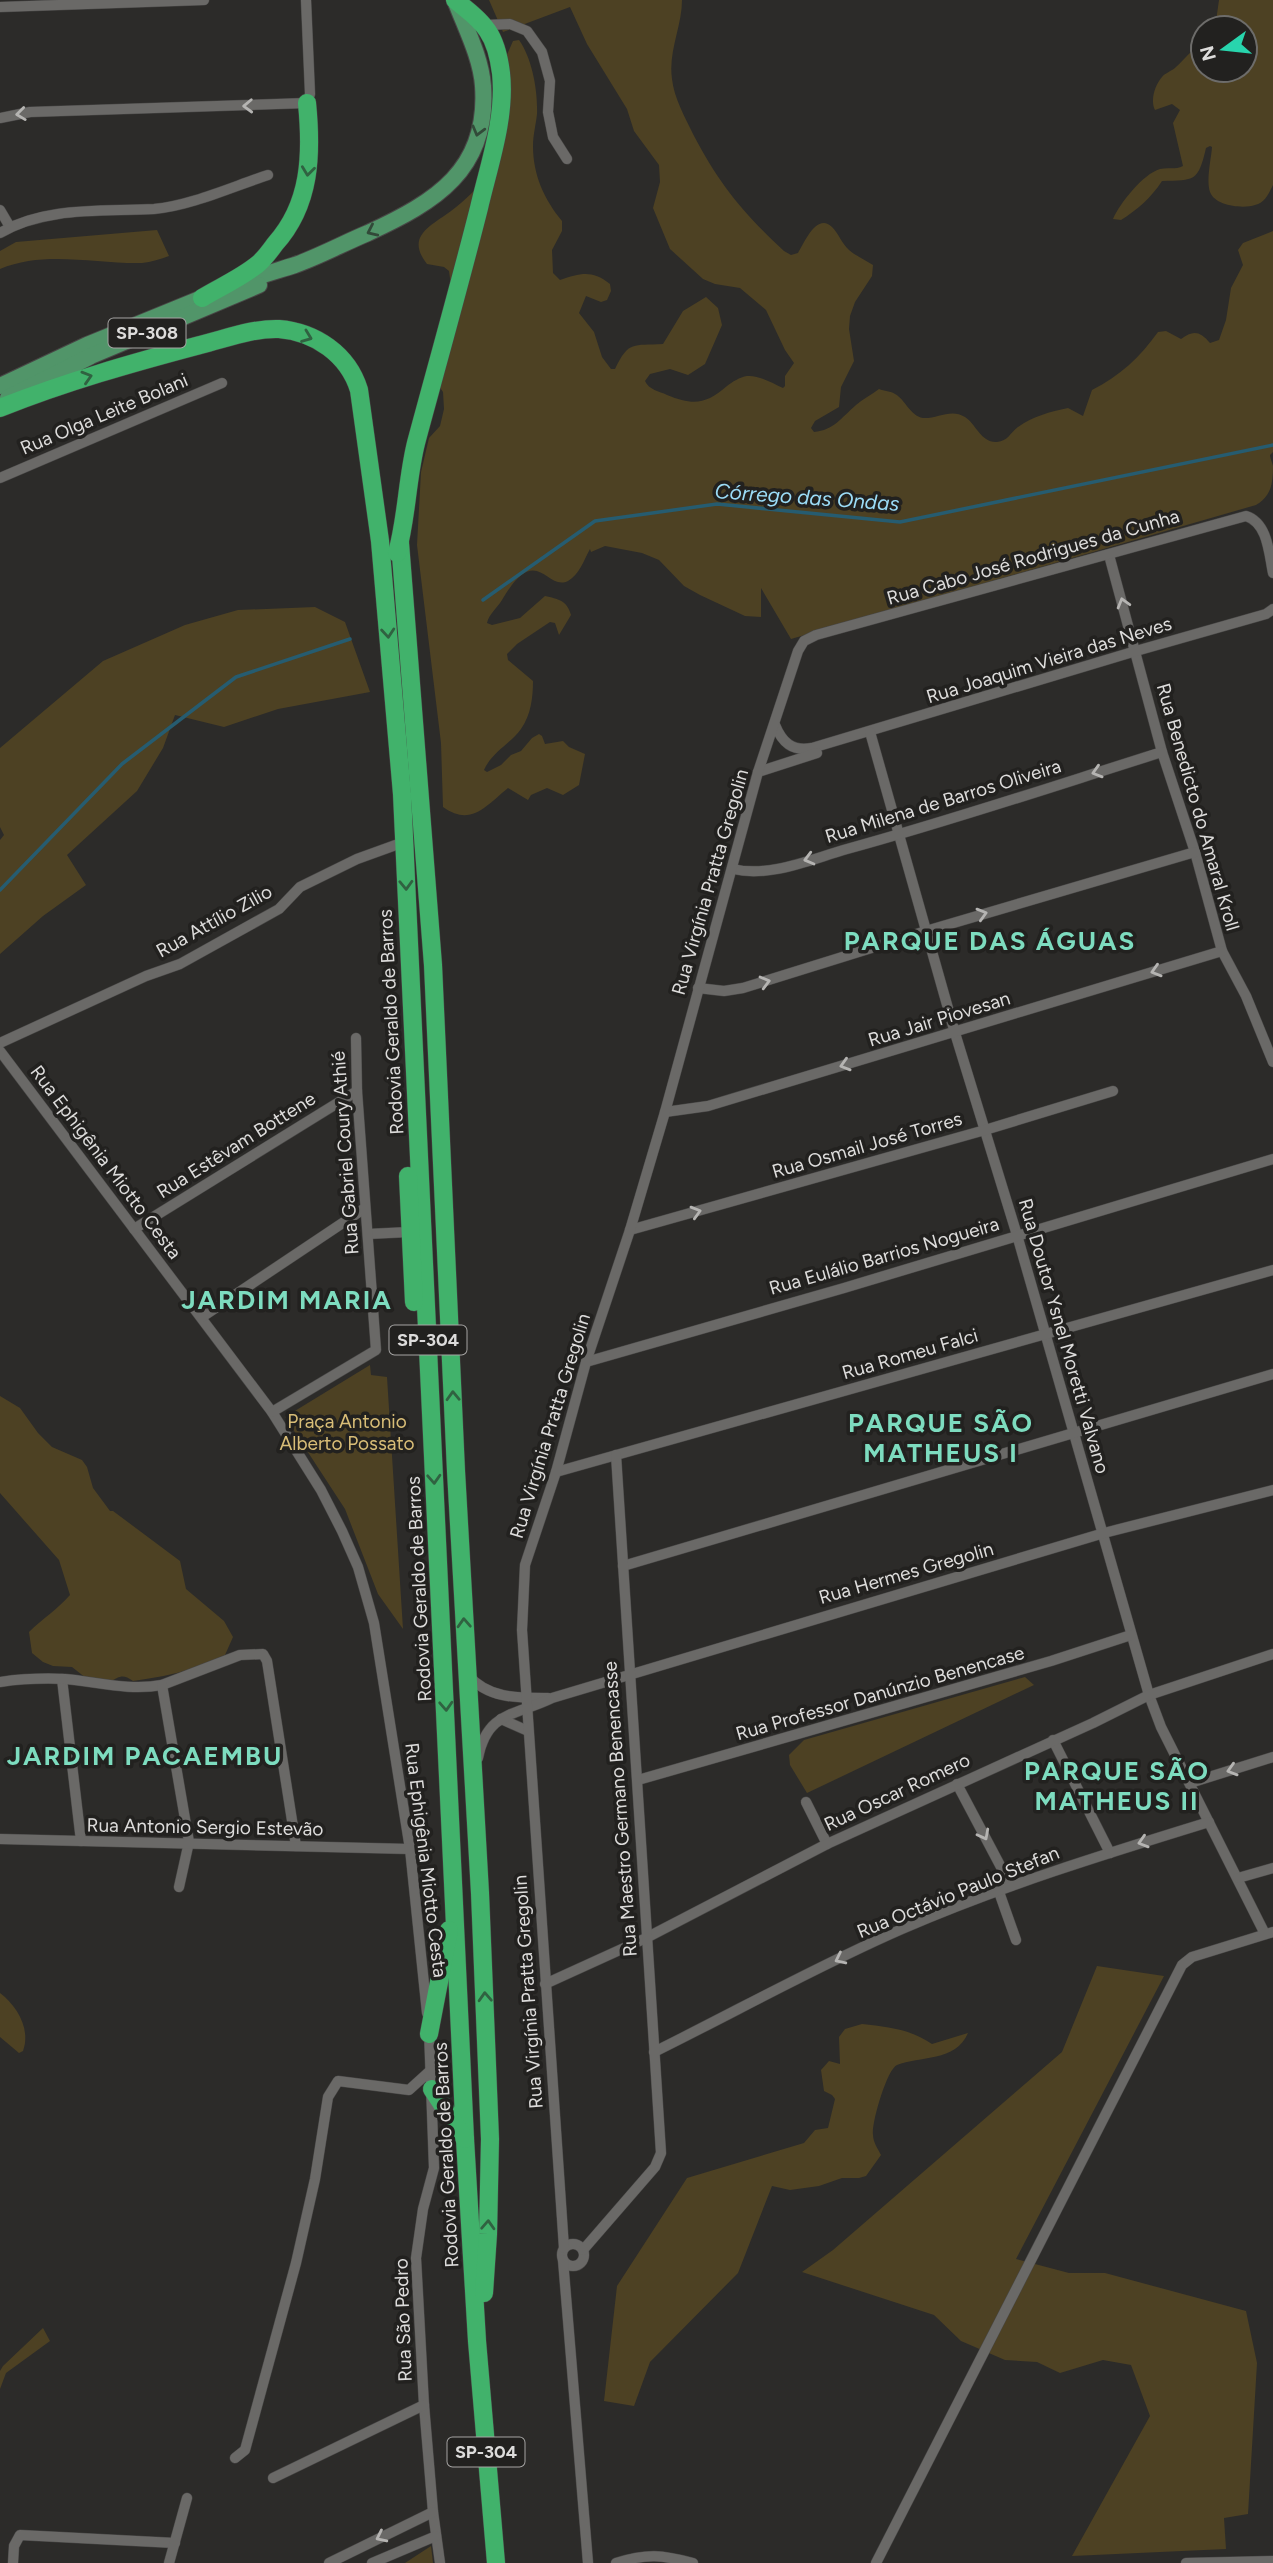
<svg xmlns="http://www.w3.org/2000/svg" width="1273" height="2563" font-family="Figtree,sans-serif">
<rect width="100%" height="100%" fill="#2c2b29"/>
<g fill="#4d4123">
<path d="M489,0H682C682,27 668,51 672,79C674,98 685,117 693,134C719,184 743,213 784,251L791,255L798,253C804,243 817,212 832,227C839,234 842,244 849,250C856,256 865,260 873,265L872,276L855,302L850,316L849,329L854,361L841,387L839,407L815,421L811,428L814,432C834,430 841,418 856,405C863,399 871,395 879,389C884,391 891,391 895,394C905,399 910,416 923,418C937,419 951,408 965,417C976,424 981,443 997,442C1008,441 1010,433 1018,427C1033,416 1050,412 1068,408L1083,416L1092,390C1120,376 1140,357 1158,332L1166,331L1181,339C1193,330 1200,331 1210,343L1219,340L1226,320L1231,288L1243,265L1238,250L1243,243L1273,231V452L1270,455C1270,458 1272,462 1273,466C1273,484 1271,496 1256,505L791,639L761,588V617L745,616L700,595L684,586L659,560L642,553L605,546L591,552L590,549C584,560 579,575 568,581C546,592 537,540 502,600C497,608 489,614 487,623L492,625L520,618L545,596C558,599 567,600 571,615L559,635L555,623L550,622L517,644L507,654L508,660L533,681C533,697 531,715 521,729C510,744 492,752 484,770L487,772L501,765L511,755L521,751L532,738L539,734L542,736L545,744L563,741L569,747L585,754L579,785L563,795L547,788L531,795L528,800L508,788C486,806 471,827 443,807L441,743L417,545L421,472L429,438L440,426L444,409L443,392L434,379L454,308L449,271L444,267L427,264C405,236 431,226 451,211C465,201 478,187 489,174C498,164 503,76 506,57L513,41L519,40C532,58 538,91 537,114C536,124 533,135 533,146C533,175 544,199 562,221V231L552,250L553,273L560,280C581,273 592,270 610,284L611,291L607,300L601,302L586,296L579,313L594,332L602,357L611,369H615C629,340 633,346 663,344L683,311L706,297L718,308L722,325L705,364L688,375L670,369L650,374L645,381C649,390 659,391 667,395C694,406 706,404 727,386C732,382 740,377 747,376C759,375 772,383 783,388L785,386V376L794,363L785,350L766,310L740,288L715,284L703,279L670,249L653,208L660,182L659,165L634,131L627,109L587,44L570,7L503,32Z"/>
<path d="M1219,0H1273V185C1269,193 1265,203 1255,205C1243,209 1215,206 1210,192C1206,180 1211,160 1212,147L1210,146L1206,148C1198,182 1195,180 1162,181C1151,198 1137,210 1121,220L1113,219C1120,203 1143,174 1160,169C1168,167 1175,170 1183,166L1173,123L1180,110L1172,104L1155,110C1150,100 1155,85 1162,77C1165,73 1172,71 1176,67C1186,58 1190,50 1203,45V70H1245V28H1215Z"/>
<path d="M157,230L169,256C161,259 151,262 142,263C95,264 45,250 0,269V251L16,242Z"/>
<path d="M315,607L345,622L370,692L278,709L224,727L175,715L163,748L137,791L67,855L86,885L43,916L0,954V840L4,835L0,827V748L103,661L185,625L238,610Z"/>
<path d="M370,1365L371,1375L387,1377L403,1629L378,1594L345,1509L285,1417Z"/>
<path d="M0,1396L20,1408L38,1433L52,1447L82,1460L87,1467L93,1488L110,1511H113L180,1561L186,1589L224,1621L233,1637L225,1655C191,1671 169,1676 133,1681C123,1674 120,1676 110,1682L86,1678L72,1667L53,1666L43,1662L32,1653L29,1632C42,1619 58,1609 70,1595L59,1560L0,1493Z"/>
<path d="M1025,1677L1034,1685L807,1793L790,1765L789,1755L804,1740Z"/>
<path d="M1097,1966L1164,1976L1016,2259L1069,2273H1105L1246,2311L1257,2363L1248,2514L1224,2518L1226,2549L1072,2556L1150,2416L1131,2365L1103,2360L1060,2373L1037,2362L1005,2360L961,2341L934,2315L802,2272L833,2250L1062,2052Z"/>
<path d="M0,1993C17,2006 31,2029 23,2051L19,2053L0,2037Z"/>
<path d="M862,2024C888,2027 910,2029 932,2044L968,2033C956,2062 919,2056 897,2065C887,2069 871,2124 873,2135C873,2142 878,2149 881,2155L866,2176L859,2178H842L819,2186L790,2190L772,2186L738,2273L650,2362L634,2406L604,2401L617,2286L687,2178L804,2143L815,2130L828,2128L835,2099L832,2095L824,2091L821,2070L829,2061L840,2064L839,2037L845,2029Z"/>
<path d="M43,2328L50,2341L6,2373L0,2389V2371L3,2366Z"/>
<path d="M431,2546L433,2563H405Z"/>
</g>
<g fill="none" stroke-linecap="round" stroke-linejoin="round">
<g stroke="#265c70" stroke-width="3.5">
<path d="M483,600L595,521L717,504L900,522L1273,445"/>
<path d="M0,890L122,764L236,677L350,639"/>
</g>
<defs>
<g id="street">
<path d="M0,7L204,0"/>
<path d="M486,25L510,24L527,31L542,52L550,81L548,112L553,137L567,159"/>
<path d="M0,118L30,112L307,103L310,94L306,0"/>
<path d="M0,210L10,227"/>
<path d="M0,233C45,206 104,212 154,209C190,206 234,186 268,175"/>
<path d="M0,478L222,383"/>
<path d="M1109,555L1162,752L1195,852L1222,951L1246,996L1273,1062"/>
<path d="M775,725C782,742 792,752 812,748L1136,651L1266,614L1273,609"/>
<path d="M870,732L955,1033L1017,1235L1149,1695L1161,1727L1265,1934"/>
<path d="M758,772L817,753"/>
<path d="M733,869C770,878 811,859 847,849C953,820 1057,785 1162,752"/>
<path d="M698,988L724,991L743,988L926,931L1195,852"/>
<path d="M0,1043L146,976L180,964L279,909L300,887L357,859L404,842"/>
<path d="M0,1051L272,1412L321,1490L342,1531L358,1567L374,1623L410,1849L427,2013"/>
<path d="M665,1112L708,1106L1222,951"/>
<path d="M134,1229L357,1091"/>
<path d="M630,1230L985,1130L1113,1091"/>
<path d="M368,1234L409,1232"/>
<path d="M202,1317L365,1208"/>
<path d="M586,1362L844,1288L1273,1159"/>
<path d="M272,1412L376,1350L357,1091L356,1038"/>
<path d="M556,1472L1273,1270"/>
<path d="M623,1566L1273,1374"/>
<path d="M468,1675C488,1699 519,1698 548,1698"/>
<path d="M62,1679L81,1841"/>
<path d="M0,1682C21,1679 43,1678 65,1679C98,1682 129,1691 162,1685L240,1655L263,1654L267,1661L296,1846"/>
<path d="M162,1685L189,1842L179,1887"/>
<path d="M501,1719L528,1731"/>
<path d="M1053,1740L1110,1853"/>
<path d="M478,1758C487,1711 515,1716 552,1698L1104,1533L1273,1490"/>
<path d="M638,1780L1051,1661L1131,1635"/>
<path d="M1190,1783L1273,1757"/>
<path d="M957,1784L1011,1886"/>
<path d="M806,1802L827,1844"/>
<path d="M0,1839L410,1849"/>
<path d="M1238,1878L1273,1868"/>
<path d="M999,1892L1016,1940"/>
<path d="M545,1984L646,1938L827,1844L1093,1723L1149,1695L1273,1654"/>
<path d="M429,2031L434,2168L423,2209L416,2258L424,2405L433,2512L440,2563"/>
<path d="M654,2052C737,2011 817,1966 902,1929C1001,1886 1105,1854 1209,1822"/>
<circle cx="573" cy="2255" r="11"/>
<path d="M564,2248L522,1630L525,1565L556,1472L586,1362L630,1230L665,1112L758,772L798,651L804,641L816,635L1246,516C1268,523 1269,554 1273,573"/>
<path d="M583,2250L655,2167L661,2153L616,1455"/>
<path d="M563,2260L588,2563"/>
<path d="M235,2458L245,2450L296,2263L315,2179L328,2097L338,2081L409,2090L431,2070"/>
<path d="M273,2478L424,2405"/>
<path d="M13,2563L14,2546L20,2535L175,2543"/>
<path d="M169,2563L187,2498"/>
<path d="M329,2563L433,2512"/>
<path d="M372,2563L436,2536"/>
<path d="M616,2563C647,2553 663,2555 693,2563"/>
<path d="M876,2563L1182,1965L1192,1957L1273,1932"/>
<path d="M1186,2563L1273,2561"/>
</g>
<g id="primary">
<path d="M239,283C258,276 276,271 295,265C320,256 344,243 368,233C435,202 489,170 483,86C481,57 465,27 455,0"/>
<path d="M0,386L87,345L212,294"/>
<path d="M8,398L91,356L259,285"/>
</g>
<g id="highway">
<path d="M202,298C220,287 241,278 258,264C264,259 270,251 275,244C311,204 312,154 307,103"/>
<path d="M0,408C65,382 132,363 200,345C225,339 252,328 279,329C315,332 348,354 359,390L380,541L402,794L465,2139L477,2341L496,2563"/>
<path d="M400,543L433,965L456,1471L480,1893L490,2139L488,2234L484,2293"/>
<path d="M397,553C407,517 407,479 416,443C437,365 459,287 479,208C489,165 506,117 501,73C496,33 485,24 455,0"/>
<path d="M408,1176L414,1302"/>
<path d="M429,2034L449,1930"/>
<path d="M432,2089L465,2139"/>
</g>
</defs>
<use href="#street" stroke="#484746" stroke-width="11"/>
<use href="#primary" stroke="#484746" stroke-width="18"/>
<use href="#highway" stroke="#484746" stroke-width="19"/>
<use href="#street" stroke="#6a6967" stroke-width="10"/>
<use href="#primary" stroke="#519569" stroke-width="16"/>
<use href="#highway" stroke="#41b26b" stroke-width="18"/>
</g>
<defs><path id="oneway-chevron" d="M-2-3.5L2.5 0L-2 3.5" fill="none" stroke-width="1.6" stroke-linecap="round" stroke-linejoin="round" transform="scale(1.75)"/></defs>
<g stroke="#b5b4b2">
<use href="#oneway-chevron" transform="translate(248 106) rotate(178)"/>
<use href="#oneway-chevron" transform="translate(21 114) rotate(173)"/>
<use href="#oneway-chevron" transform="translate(1123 603) rotate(-106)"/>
<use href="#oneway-chevron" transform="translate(1097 772) rotate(163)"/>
<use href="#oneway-chevron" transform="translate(809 859) rotate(165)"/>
<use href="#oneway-chevron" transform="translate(982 914) rotate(-16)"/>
<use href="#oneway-chevron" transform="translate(1156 971) rotate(163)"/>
<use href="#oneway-chevron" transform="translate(765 982) rotate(-15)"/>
<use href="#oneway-chevron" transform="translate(845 1065) rotate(163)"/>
<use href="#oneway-chevron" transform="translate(696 1212) rotate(-16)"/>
<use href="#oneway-chevron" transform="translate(1232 1770) rotate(163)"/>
<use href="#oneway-chevron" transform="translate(984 1835) rotate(62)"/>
<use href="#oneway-chevron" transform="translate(1143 1842) rotate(163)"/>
<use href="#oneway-chevron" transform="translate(840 1959) rotate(154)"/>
<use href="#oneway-chevron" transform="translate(381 2537) rotate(154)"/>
</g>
<g stroke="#324a39">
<use href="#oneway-chevron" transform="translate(478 131) rotate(105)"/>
<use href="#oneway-chevron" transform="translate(372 231) rotate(155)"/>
</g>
<g stroke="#306241">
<use href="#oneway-chevron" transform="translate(308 171) rotate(97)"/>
<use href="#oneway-chevron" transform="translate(307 337) rotate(21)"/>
<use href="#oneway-chevron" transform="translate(87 377) rotate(-17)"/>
<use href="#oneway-chevron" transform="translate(388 633) rotate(85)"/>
<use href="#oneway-chevron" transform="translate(406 885) rotate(88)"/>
<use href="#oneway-chevron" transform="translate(453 1396) rotate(-92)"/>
<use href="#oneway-chevron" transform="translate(434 1479) rotate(87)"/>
<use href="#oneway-chevron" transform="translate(464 1623) rotate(-93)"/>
<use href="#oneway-chevron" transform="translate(446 1706) rotate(87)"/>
<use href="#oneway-chevron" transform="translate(485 1997) rotate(-93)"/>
<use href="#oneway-chevron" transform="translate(488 2225) rotate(-87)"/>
</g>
<g text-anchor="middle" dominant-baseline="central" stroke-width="7" stroke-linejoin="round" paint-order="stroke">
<g fill="#22211f" stroke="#a5a4a3" stroke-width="2">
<rect x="108.5" y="318.5" width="77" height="29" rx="5"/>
<rect x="389.5" y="1325.5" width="77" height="29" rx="5"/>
<rect x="447.5" y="2437.5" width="77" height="29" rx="5"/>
</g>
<g font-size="18" font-weight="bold" fill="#dddcdb">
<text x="147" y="333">SP-308</text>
<text x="428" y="1340">SP-304</text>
<text x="486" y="2452">SP-304</text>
</g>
<g font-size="19" fill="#dddcdb" stroke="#22211f">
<text transform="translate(104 414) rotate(-23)">Rua Olga Leite Bolani</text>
<text transform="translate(1033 557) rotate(-16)">Rua Cabo José Rodrigues da Cunha</text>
<text transform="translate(1049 660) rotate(-17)">Rua Joaquim Vieira das Neves</text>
<text transform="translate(943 801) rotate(-17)">Rua Milena de Barros Oliveira</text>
<text transform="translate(1198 807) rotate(74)">Rua Benedicto do Amaral Kroll</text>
<text transform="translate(710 882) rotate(-74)">Rua Virgínia Pratta Gregolin</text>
<text transform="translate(214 921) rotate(-29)">Rua Attílio Zilio</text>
<text transform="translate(939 1019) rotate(-17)">Rua Jair Piovesan</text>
<text transform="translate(391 1022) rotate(-93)">Rodovia Geraldo de Barros</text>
<text transform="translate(236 1145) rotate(-32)">Rua Estêvam Bottene</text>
<text transform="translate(867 1145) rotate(-16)">Rua Osmail José Torres</text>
<text transform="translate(345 1153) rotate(-94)">Rua Gabriel Coury Athié</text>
<text transform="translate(106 1162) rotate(53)">Rua Ephigênia Miotto Cesta</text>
<text transform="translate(884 1256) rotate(-16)">Rua Eulálio Barrios Nogueira</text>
<text transform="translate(1064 1336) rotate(74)">Rua Doutor Ysnel Moretti Valvano</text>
<text transform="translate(910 1354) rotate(-16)">Rua Romeu Falci</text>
<text transform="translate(550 1426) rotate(-73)">Rua Virgínia Pratta Gregolin</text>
<text transform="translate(906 1573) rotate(-16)">Rua Hermes Gregolin</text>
<text transform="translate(419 1589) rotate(-93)">Rodovia Geraldo de Barros</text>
<text transform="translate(880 1693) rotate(-16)">Rua Professor Danúnzio Benencase</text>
<text transform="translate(897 1792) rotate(-25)">Rua Oscar Romero</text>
<text transform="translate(620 1809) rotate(-94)">Rua Maestro Germano Benencasse</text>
<text transform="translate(205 1827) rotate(1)">Rua Antonio Sergio Estevão</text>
<text transform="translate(426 1860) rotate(83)">Rua Ephigênia Miotto Cesta</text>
<text transform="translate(958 1892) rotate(-22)">Rua Octávio Paulo Stefan</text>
<text transform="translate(528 1992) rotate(-94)">Rua Virgínia Pratta Gregolin</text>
<text transform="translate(446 2155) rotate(-93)">Rodovia Geraldo de Barros</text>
<text transform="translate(403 2320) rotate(-92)">Rua São Pedro</text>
</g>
<g font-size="19" fill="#d8bd77" stroke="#22211f">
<text x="347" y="1421">Praça Antonio<tspan x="347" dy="22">Alberto Possato</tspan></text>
</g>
<g font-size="21" font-style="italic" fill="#9bdcf7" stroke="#22211f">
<text transform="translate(807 497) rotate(4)">Córrego das Ondas</text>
</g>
<g font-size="26" font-weight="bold" letter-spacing="2" fill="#7ddcbf" stroke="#22211f">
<text x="990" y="941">PARQUE DAS ÁGUAS</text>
<text x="287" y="1300">JARDIM MARIA</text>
<text x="941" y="1423">PARQUE SÃO<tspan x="941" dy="30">MATHEUS I</tspan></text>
<text x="145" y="1756">JARDIM PACAEMBU</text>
<text x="1117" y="1771">PARQUE SÃO<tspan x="1117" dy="30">MATHEUS II</tspan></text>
</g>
</g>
<g transform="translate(1224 49) rotate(255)"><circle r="33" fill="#22211f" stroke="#6d6c6a" stroke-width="2"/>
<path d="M0-5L12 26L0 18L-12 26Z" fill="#28d5ad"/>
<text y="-10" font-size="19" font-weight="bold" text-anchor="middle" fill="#dddcdb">N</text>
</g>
</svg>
